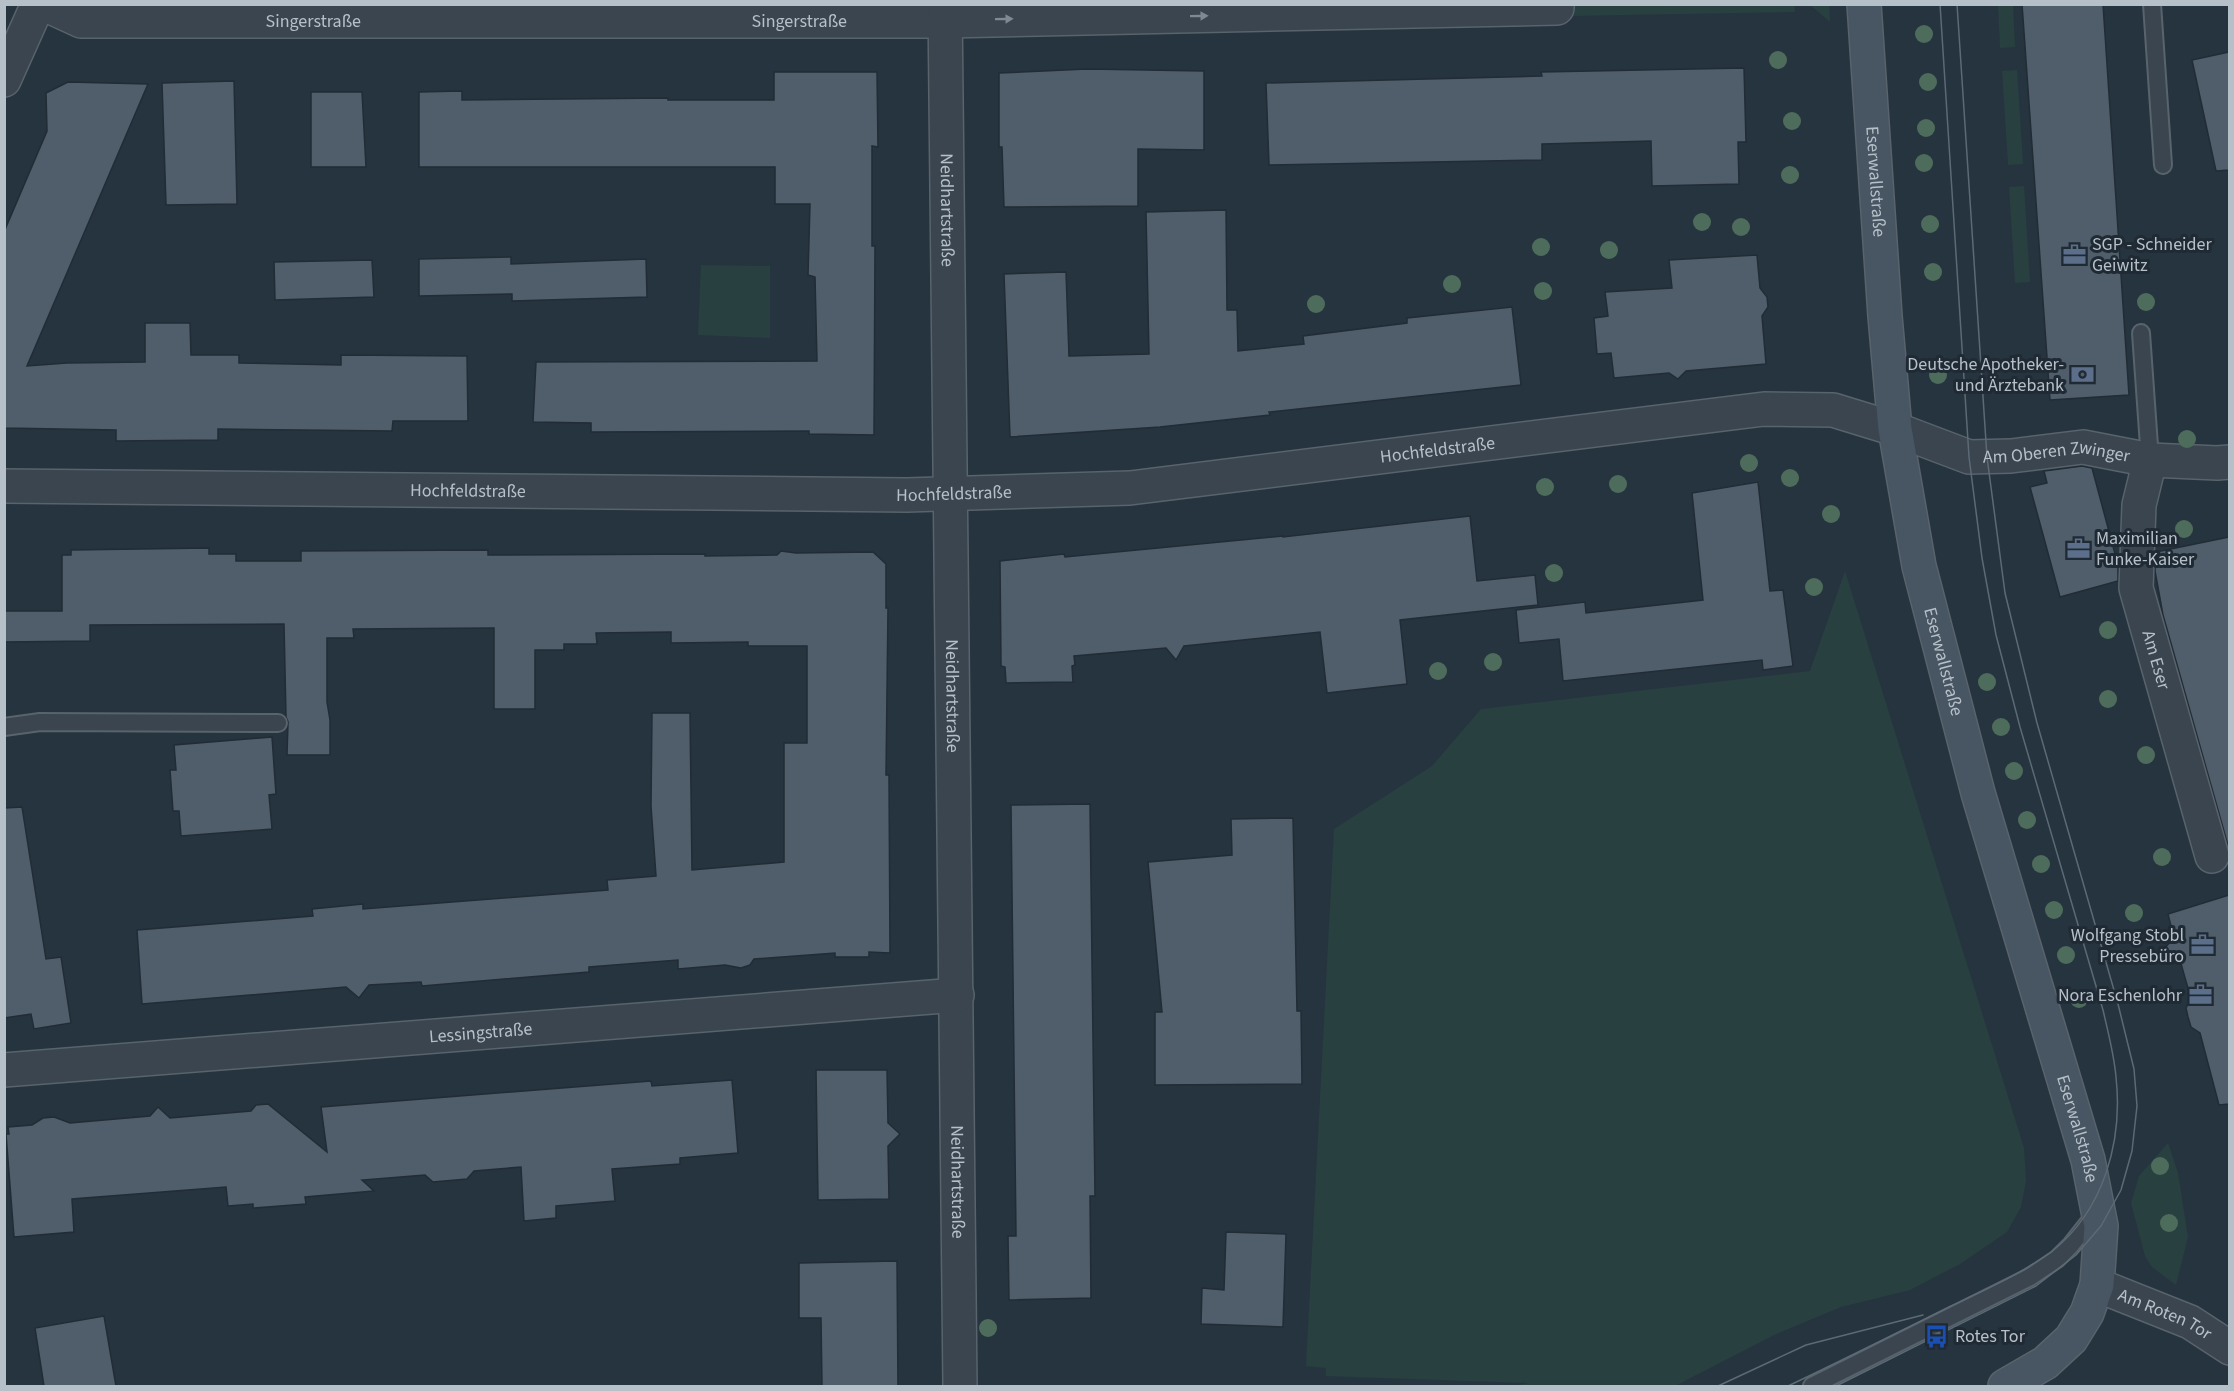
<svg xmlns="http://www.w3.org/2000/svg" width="2234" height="1391" font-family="'Source Sans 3',sans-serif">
<rect width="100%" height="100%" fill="#26343f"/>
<g fill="#28403f">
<path d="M1567,4H1794L1795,12L1567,16Z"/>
<path d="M1810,5H1829L1830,22Z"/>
<path d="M1998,5H2013L2015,47L2000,48Z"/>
<path d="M2017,70L2023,164L2008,165L2002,71Z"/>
<path d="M2024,186L2030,282L2015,283L2009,187Z"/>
<path d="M701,265L770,266V338L698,335Z"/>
<path d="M1845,571L2024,1148L2026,1181L2021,1207L2007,1232L1960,1264L1910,1290L1841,1307L1776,1334L1675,1386H1512L1528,1383L1326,1376V1368L1306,1366L1334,829L1432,766L1481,709L1810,671Z"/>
<path d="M2168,1143L2178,1173L2188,1237L2176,1285L2152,1267L2145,1256L2131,1203L2139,1176Z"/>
</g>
<g fill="#4f5e6a" stroke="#212c36" stroke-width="1.5">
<path d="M2022,4H2103L2129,395L2050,400Z"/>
<path d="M2229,52V170L2216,171L2192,60Z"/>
<path d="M1744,68L1746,142H1738L1739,184L1652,186L1651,141L1542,144V160L1269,165L1266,83L1542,76L1541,72Z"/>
<path d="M1087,69L1204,71V150L1138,149V206L1004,207L1002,147H999V73Z"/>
<path d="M774,72H877L878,147L872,146V246H875L874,435L809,434V431L591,432V423L533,422L536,362L817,361L815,277L808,275L810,204H775V167H419V92L462,91V100L668,98V100H774Z"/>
<path d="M234,81L237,204L166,205L162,83Z"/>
<path d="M68,82L148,84L27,366L67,363L145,362V323H190L191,355H239V363L341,365V355L467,356L468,421H393L392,431L218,429V440L116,441V430L4,428V232L47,131L46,93Z"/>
<path d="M311,92H362L366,167H311Z"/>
<path d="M1226,210L1227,310H1237L1238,351L1304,344L1303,336L1407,323V318L1512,307L1521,385L1269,412L1270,415L1160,427L1010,437L1004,274L1066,272L1069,356L1149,354L1146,212Z"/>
<path d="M1757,255L1760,288L1767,297L1768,307L1762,316L1766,364L1686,371L1678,379L1669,373L1614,378L1611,353L1597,354L1594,318L1608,316L1605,292L1672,288L1669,260Z"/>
<path d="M511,257V264L646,259L647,297L512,301V294L419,296V259Z"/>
<path d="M372,260L374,297L275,300L274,262Z"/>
<path d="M2082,466L2092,468L2118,565V581L2060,597L2030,487L2047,483L2044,471Z"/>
<path d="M1758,482L1770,591L1783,590L1793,666L1763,670L1762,660L1563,681L1559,639L1519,643L1516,610L1585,602L1586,613L1703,600L1692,493Z"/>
<path d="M1470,516L1477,581L1535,575L1538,605L1400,620L1407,684L1327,693L1320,632L1184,646L1176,660L1166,648L1074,656L1075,665L1072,666L1073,682L1006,683L1005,667L1001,666L1000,561L1064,554L1065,557L1283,536V537Z"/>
<path d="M2229,537V849L2163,615L2155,571L2156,552Z"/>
<path d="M209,548V554H236V561H301V551L488,550V555L705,554V556L777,555L781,551L796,553L873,552L886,564V608H888L886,775H889L890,953L869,952V957H835V953L754,959L750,965L741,968L725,965L678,969V960L589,967V972L541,976L422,986L421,982L369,985L359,998L346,987L142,1004L137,930L313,916L312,909L363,904V909L608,890L607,880L656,876L651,806L652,713H690L692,870L784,862V743H807V646H748V642L671,643V632L596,633L597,644H564V650H535V709H494V628L353,629L354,638H327V702L330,720V755H287L288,722L286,717L284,624L90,625V641L4,642V611H62V555H71V550Z"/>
<path d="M272,737L276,794L269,795L272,829L181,836L179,811H173L170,770H176L174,745Z"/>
<path d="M1090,804L1095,1196H1090L1091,1298L1009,1300L1008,1236H1016L1011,805Z"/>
<path d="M22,807L46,959L61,957L71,1023L34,1029L31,1014L4,1018V808Z"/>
<path d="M1293,818L1297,1011H1301L1302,1084L1155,1085V1012H1162L1148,862L1232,855L1231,819Z"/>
<path d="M2229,895V1104L2219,1105L2200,1033L2191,1027L2188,1017L2186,1008L2191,999L2180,960L2160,953L2174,938L2168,914Z"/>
<path d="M816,1070H887L888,1123L900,1134L888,1146L889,1199L818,1200Z"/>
<path d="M732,1080L738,1153L680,1158V1164L612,1169L615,1201L556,1206V1218L524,1221L521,1167L474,1171L467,1179L433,1182L425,1175L362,1180L374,1191L305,1197L306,1204L253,1208V1204L228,1206L226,1187L72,1199L74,1232L14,1237L6,1134H9L8,1127L32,1125L43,1118L54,1117L70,1123L150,1116L158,1107L170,1118L251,1111L256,1105L268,1104L327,1152L321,1107L651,1081L652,1086Z"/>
<path d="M1226,1232L1286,1234L1283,1327L1201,1324L1202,1288L1224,1290Z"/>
<path d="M897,1261L898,1386H822L821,1318H799V1263Z"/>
<path d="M104,1316L116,1386H44L35,1328Z"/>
</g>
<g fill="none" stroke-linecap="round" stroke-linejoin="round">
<defs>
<g id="service">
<path d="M2152,4L2163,165"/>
<path d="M2141,333L2150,460"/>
<path d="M4,727L40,722L278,723"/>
<path d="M1812,1386L2030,1277L2057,1259L2071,1245L2098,1211"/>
</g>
<g id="minor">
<path id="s1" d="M44,4L81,21H946L1557,8V4"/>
<path id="s2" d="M945,4L960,1386"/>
<path d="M4,80L38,4"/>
<path id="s3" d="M2150,460L2139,505L2136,588L2212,856"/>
<path id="s4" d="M4,486L907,495L1130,488L1764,409L1833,410L1895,429L1969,457L2011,456L2083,447L2150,460L2217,463L2230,462"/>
<path id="s5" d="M4,1070L957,995"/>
<path id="s6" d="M2097,1285L2190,1322L2230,1348"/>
</g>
<g id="secondary">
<path id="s7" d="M1864,4L1885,316L1895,429L1919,566L1978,793L2088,1160L2101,1226L2097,1285L2087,1313L2071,1339L2045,1363L2005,1386"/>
</g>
</defs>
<use href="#service" stroke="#58636c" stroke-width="20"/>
<use href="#minor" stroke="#58636c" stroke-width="36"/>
<use href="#secondary" stroke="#58636c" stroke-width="36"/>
<use href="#service" stroke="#3a454f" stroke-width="16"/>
<use href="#minor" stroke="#3a454f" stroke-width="33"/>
<use href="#secondary" stroke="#485562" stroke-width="33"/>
<g stroke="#5c6a76" stroke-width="1.5">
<path d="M1718,1386L1806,1345L1923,1315"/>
<path d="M1788,1386C1843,1360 1897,1333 1951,1306C1985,1290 2021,1274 2051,1252C2104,1211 2123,1141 2116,1077C2114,1054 2108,1032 2103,1010L2020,727L1996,635L1982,558L1969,457L1940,4"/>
<path d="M1836,1386L2036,1286L2076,1255L2101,1226L2121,1190L2132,1151L2137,1106L2134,1069L2118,1004L2037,723L2005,593L1987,457L1957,4"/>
</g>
</g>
<g fill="#4e6c5b">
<circle cx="1924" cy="34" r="9"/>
<circle cx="1778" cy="60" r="9"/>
<circle cx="1928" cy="82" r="9"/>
<circle cx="1792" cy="121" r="9"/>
<circle cx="1926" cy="128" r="9"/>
<circle cx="1924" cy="163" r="9"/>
<circle cx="1790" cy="175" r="9"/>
<circle cx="1702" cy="222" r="9"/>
<circle cx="1930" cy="224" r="9"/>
<circle cx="1741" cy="227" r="9"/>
<circle cx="1541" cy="247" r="9"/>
<circle cx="1609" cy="250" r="9"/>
<circle cx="1933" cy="272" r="9"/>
<circle cx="1452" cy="284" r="9"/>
<circle cx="1543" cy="291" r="9"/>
<circle cx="2146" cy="302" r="9"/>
<circle cx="1316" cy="304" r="9"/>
<circle cx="1938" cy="375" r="9"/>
<circle cx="2187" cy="439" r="9"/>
<circle cx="1749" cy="463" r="9"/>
<circle cx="1790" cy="478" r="9"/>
<circle cx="1618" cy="484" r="9"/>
<circle cx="1545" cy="487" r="9"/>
<circle cx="1831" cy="514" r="9"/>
<circle cx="2184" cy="529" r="9"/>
<circle cx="1554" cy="573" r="9"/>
<circle cx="1814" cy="587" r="9"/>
<circle cx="2108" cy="630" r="9"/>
<circle cx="1493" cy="662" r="9"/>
<circle cx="1438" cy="671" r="9"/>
<circle cx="1987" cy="682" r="9"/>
<circle cx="2108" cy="699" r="9"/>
<circle cx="2001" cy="727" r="9"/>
<circle cx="2146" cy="755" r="9"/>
<circle cx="2014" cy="771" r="9"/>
<circle cx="2027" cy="820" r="9"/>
<circle cx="2162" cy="857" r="9"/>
<circle cx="2041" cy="864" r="9"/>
<circle cx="2054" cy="910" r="9"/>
<circle cx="2134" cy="913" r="9"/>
<circle cx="2066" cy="955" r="9"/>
<circle cx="2079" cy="999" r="9"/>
<circle cx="2160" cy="1166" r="9"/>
<circle cx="2169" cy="1223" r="9"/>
<circle cx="988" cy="1328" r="9"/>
</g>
<defs><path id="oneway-solid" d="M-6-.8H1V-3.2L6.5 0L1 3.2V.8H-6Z" transform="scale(1.5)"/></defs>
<g fill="#7e8992">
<use href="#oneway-solid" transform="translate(1199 16) rotate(-1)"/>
<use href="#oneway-solid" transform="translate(1004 19) rotate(-1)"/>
</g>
<defs>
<symbol id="office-bare" viewBox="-9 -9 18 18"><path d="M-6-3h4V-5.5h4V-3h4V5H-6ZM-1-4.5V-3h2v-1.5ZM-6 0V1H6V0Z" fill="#5c6f8a" stroke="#1f2a34" stroke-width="2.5" paint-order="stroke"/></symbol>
<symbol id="bank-bare" viewBox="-9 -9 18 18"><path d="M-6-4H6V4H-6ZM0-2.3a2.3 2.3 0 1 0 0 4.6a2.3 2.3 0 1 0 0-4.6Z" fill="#5c6f8a" stroke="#1f2a34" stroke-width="2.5" paint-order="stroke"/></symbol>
<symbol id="bus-bare" viewBox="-9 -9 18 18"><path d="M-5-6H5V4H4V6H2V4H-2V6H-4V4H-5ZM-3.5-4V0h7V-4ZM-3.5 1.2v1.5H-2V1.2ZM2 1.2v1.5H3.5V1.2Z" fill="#1a4fb4" stroke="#1f2a34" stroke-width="2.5" paint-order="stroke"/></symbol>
</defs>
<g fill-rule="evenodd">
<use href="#office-bare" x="2058" y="238" width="33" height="33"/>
<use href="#bank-bare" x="2066" y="358" width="33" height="33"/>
<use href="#office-bare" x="2062" y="532" width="33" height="33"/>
<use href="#office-bare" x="2186" y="928" width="33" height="33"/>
<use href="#office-bare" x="2184" y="978" width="33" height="33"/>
<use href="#bus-bare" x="1920" y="1320" width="33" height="33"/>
</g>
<g text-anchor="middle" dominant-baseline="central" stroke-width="6" stroke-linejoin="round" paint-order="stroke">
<g font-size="18" fill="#b6c0c9" stroke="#1f2a34">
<text stroke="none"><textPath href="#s1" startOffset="759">Singerstraße</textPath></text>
<text stroke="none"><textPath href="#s1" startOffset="273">Singerstraße</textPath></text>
<text stroke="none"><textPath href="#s7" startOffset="178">Eserwallstraße</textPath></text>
<text stroke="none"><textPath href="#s2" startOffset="206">Neidhartstraße</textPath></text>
<text stroke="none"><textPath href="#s4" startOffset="1436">Hochfeldstraße</textPath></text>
<text stroke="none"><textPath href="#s4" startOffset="2066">Am Oberen Zwinger</textPath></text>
<text stroke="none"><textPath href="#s4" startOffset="464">Hochfeldstraße</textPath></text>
<text stroke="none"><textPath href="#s4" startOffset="950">Hochfeldstraße</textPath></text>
<text stroke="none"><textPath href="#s3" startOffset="204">Am Eser</textPath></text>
<text stroke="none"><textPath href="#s7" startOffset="664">Eserwallstraße</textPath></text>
<text stroke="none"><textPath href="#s2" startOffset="692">Neidhartstraße</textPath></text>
<text stroke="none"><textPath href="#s5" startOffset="478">Lessingstraße</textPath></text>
<text stroke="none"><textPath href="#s7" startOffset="1150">Eserwallstraße</textPath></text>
<text stroke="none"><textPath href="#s2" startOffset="1178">Neidhartstraße</textPath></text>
<text stroke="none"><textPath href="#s6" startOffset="74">Am Roten Tor</textPath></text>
</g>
<g font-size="18" fill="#b6c0c9" stroke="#1f2a34" text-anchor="start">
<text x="2092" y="244">SGP - Schneider<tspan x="2092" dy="21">Geiwitz</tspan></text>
<text x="2064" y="364" text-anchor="end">Deutsche Apotheker-<tspan x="2064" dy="21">und Ärztebank</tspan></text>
<text x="2096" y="538">Maximilian<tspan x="2096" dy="21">Funke-Kaiser</tspan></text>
<text x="2184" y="935" text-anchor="end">Wolfgang Stobl<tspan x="2184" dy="21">Pressebüro</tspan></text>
<text x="2182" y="995" text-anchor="end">Nora Eschenlohr</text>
<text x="1955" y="1336">Rotes Tor</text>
</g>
</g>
<rect width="2234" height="1391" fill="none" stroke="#b6c0c9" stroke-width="12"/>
</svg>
